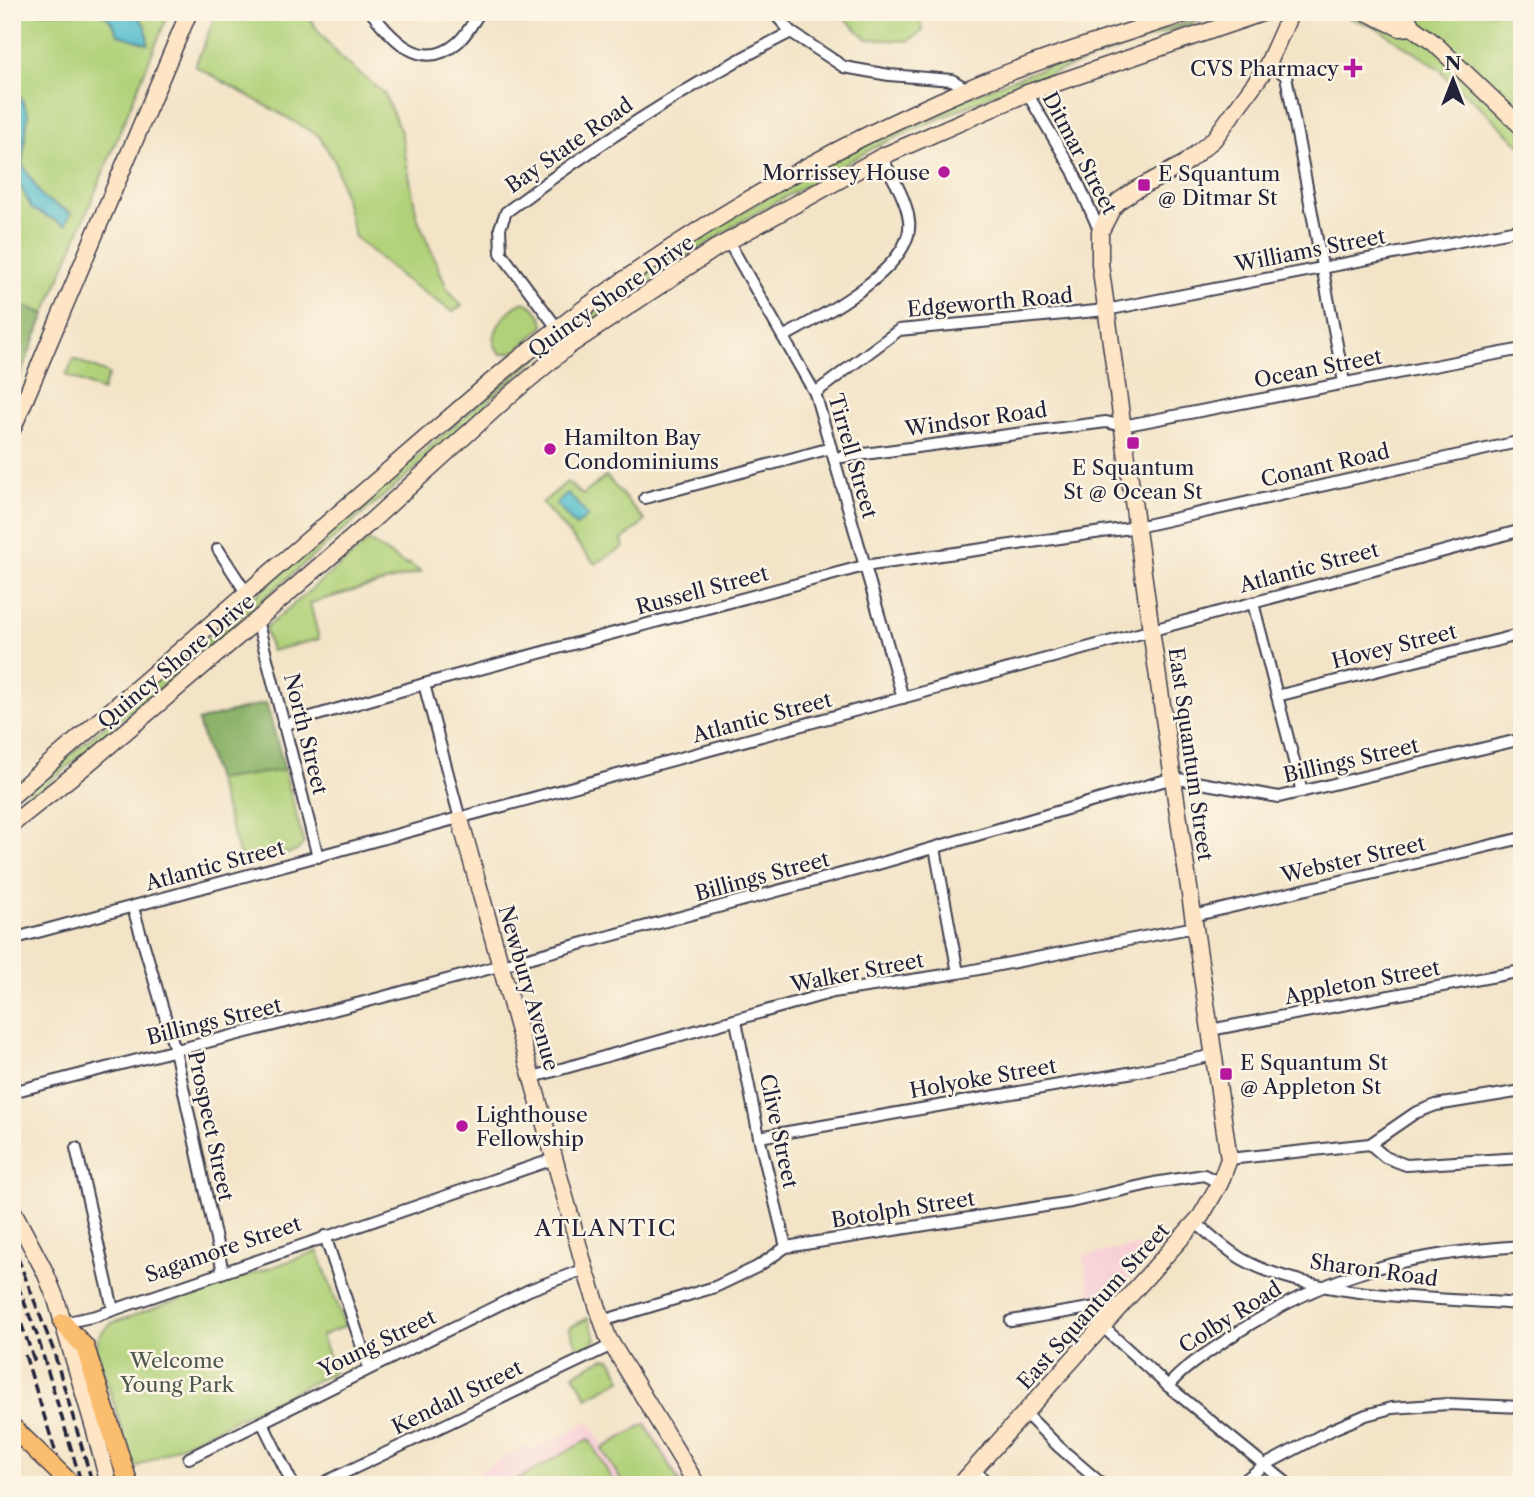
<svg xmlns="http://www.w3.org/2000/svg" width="1534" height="1497" font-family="'Libre Caslon Text',serif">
<rect width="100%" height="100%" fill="#fcf5e5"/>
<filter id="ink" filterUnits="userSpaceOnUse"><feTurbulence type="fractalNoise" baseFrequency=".0143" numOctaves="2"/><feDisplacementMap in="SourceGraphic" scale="14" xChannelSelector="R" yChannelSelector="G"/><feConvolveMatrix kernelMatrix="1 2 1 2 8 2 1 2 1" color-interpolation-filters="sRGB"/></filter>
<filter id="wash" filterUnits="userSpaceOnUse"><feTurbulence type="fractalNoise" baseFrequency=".00686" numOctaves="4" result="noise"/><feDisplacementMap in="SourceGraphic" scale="28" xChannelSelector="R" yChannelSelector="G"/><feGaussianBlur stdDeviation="1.57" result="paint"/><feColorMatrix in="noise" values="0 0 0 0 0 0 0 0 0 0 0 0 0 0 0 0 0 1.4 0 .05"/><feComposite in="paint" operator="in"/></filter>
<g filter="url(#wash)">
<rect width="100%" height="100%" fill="#f3e4c7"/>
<g fill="#f7cfd5">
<path d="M1162,1241L1114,1296L1090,1299L1083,1256Z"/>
<path d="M589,1420L603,1446L647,1420L685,1485H482L478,1473L526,1445L530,1451L570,1432Z"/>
</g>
<g fill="#b1d179" stroke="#6a7a5a" stroke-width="2">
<path d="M100,12L110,20L119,35L146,27L134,12H169L45,314L12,301V169L32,209L71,213L43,198L22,164L28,114L12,78V26L19,13Z"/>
<path d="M217,12H307L318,31L343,60L384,93L401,132L417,217L447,288L462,306L453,312L404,279L355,237L335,162L318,135L195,66Z"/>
<path d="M838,12H917L923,31L908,41L867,39Z"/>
<path d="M1221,12H1229L1178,28L997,93L877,146L735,225L594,319L574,327C703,229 844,146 995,86C1069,57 1145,34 1221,12Z"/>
<path d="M1305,12H1522V147L1474,101L1450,82L1440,69L1374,26L1341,16L1304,15Z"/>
<path d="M524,302C533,305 544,316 544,326L514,352L501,354C483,339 506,308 524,302Z"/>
<path d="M544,348L546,351L491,398L478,415L12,814V805Z"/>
<path d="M74,359L109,374L102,391L66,375Z"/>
<path d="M606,476L645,521L622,540L624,547L595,564L542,503L567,482L583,495Z"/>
<path d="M369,541L406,565L408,563L421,572L310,603L319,639L271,651L265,628Z"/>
<path d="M266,703L304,843L297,851L243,866L198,721Z"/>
<path d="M318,1251L345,1326L321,1336L334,1372L134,1468L97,1351C96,1337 101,1331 112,1323Z"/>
<path d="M588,1318L596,1339L590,1345L579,1350L569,1328Z"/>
<path d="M604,1358L611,1359L622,1379L587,1398L574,1374Z"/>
<path d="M645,1424L681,1485H624L602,1449Z"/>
<path d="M589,1439L615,1485H508Z"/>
</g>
<g fill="#8cb369" stroke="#576a52" stroke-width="2">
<path d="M12,301L45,314L12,395Z"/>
<path d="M266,703L285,770L216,780L198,721Z"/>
</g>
<g fill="#53bece" stroke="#3a7084" stroke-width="2">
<path d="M100,12H134L146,27L148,44L119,35L110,20Z"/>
<path d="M12,78L28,114L22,164L43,198L71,213L65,225L32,209L12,169Z"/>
<path d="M568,493L588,516L576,526L556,504Z"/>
</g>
</g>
<g filter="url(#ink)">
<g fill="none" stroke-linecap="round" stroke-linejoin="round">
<defs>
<g id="street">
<path d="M371,12C392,39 422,73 457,43C466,36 473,22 480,12"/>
<path d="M773,12L791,32L844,67L889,75L952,80L967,89"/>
<path d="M1269,63L1286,76L1344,382"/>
<path d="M1027,93L1073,171L1100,232"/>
<path d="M728,241L815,393L903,698"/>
<path d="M783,337C818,318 915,268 909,221C907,200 892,176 881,157"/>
<path d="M570,345L501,253L500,228L506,212C597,144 691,83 791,32"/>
<path d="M815,393L899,330L1106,310L1522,229"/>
<path d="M834,458L1106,422L1122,426L1522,349"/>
<path d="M645,498L831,448"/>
<path d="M218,549L247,594"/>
<path d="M1253,603L1302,792"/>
<path d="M257,620L318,857"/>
<path d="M424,684L460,819"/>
<path d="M1277,696L1522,634"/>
<path d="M283,725L424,684L864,566L1137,527L1522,441"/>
<path d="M935,848L958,973"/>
<path d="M133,908L175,1050L223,1272"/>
<path d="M1193,916L1522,838"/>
<path d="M12,939L1522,530"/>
<path d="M736,1021L759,1137L786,1247"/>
<path d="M1210,1030L1522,971"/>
<path d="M533,1077L833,992L958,973L1195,927"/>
<path d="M12,1092L372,1000L878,864L1173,778L1279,797L1522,739"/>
<path d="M759,1137L1134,1072L1214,1055"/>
<path d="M1370,1144L1385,1157L1406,1165L1522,1158"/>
<path d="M76,1148L113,1309"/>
<path d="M1229,1159L1370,1144L1415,1113L1436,1105L1522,1091"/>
<path d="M1195,1222C1210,1235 1225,1249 1242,1259C1312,1299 1440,1298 1522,1304"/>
<path d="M325,1236L369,1368"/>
<path d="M602,1321L715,1287L757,1267L786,1247L1071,1202L1154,1183L1204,1175L1220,1183"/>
<path d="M1011,1321L1096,1307L1114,1314"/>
<path d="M63,1323L96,1316L554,1159"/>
<path d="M1102,1326L1168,1386L1289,1485"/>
<path d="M1168,1386C1184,1367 1206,1354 1226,1340C1324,1273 1405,1254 1522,1246"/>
<path d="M1025,1413L1059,1447L1103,1485"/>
<path d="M262,1422L293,1485"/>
<path d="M189,1458L529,1290L585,1269"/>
<path d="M974,1469L989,1485"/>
<path d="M319,1485L612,1345"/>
<path d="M1238,1485L1265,1465L1333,1429L1366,1415L1392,1408L1448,1404L1522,1407"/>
</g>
<g id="secondary">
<path d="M1366,12L1400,28L1412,27"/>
<path d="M1402,12L1406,15L1412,27L1434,43L1522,127"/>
<path d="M12,430L189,12"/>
<path d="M12,796L493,380C636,261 794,163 965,90C1038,59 1116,36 1191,12"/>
<path d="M460,819L585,1269L608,1338L697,1485"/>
<path d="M12,824L85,766L249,627L368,524L509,396L570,345L716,248L881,157L1027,93L1265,12"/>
<path d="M12,1209L45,1272L56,1299L95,1431L109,1485"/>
<path d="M960,1485L1201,1216L1220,1183L1229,1159L1151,630L1100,264V232L1112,209L1119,201L1135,190L1184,164L1214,139L1266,68L1291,12"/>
</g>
<g id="primary">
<path d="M63,1323L85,1347L129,1485"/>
<path d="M12,1427L39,1453"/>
</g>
</defs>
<use href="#street" stroke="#413f50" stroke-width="14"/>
<use href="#secondary" stroke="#413f50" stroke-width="19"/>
<use href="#primary" stroke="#413f50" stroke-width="21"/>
<use href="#street" stroke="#fff" stroke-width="10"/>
<use href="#secondary" stroke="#fde5c5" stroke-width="16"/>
<use href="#primary" stroke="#fbbd6e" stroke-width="18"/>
<g stroke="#22223b" stroke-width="3.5" stroke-dasharray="10 5" stroke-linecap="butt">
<path d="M12,1243L53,1349L93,1485"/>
<path d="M12,1271L37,1335L82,1485"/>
<path d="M16,1309L36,1365"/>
<path d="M25,1355L66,1485"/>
</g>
<defs>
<path id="primary-bridge" d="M39,1453L72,1485"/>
</defs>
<use href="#primary-bridge" stroke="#413f50" stroke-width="21" stroke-linecap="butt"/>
<use href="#primary-bridge" stroke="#fbbd6e" stroke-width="18"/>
</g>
</g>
<g fill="#b5179e" stroke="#fcf5e5" stroke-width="2.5">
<path d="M1349.5 57.5h7v7h7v7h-7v7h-7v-7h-7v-7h7z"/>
<circle cx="944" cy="172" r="7"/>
<rect x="1137" y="178" width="14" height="14" rx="3.5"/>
<rect x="1126" y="436" width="14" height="14" rx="3.5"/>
<circle cx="550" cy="449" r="7"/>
<rect x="1219" y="1067" width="14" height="14" rx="3.5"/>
<circle cx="462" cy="1126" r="7"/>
</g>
<g text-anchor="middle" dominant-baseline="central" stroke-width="5" stroke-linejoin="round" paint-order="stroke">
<g font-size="21" fill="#22223b" stroke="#fcf5e5" text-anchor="start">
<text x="1339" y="68" text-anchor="end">CVS Pharmacy</text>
<text x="930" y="172" text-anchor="end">Morrissey House</text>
<text x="1158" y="173">E Squantum<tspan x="1158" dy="24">@ Ditmar St</tspan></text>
<text x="564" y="437">Hamilton Bay<tspan x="564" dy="24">Condominiums</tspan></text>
<text x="1133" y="467" text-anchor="middle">E Squantum<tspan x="1133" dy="24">St @ Ocean St</tspan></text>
<text x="1240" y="1062">E Squantum St<tspan x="1240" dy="24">@ Appleton St</tspan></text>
<text x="476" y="1114">Lighthouse<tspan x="476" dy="24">Fellowship</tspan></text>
</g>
<g font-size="21" fill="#22223b" stroke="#fcf5e5">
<text transform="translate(569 145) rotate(-35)">Bay State Road</text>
<text transform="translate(1080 153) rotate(62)">Ditmar Street</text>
<text transform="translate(1310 250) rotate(-11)">Williams Street</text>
<text transform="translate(611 296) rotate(-35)">Quincy Shore Drive</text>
<text transform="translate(990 302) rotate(-5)">Edgeworth Road</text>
<text transform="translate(1318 368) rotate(-11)">Ocean Street</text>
<text transform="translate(976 419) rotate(-8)">Windsor Road</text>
<text transform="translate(853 456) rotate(74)">Tirrell Street</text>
<text transform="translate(1325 465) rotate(-13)">Conant Road</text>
<text transform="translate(1309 567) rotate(-15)">Atlantic Street</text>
<text transform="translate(702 590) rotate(-15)">Russell Street</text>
<text transform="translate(1394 646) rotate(-14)">Hovey Street</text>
<text transform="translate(176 661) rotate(-40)">Quincy Shore Drive</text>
<text transform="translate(762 717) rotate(-15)">Atlantic Street</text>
<text transform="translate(306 734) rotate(76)">North Street</text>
<text transform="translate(1191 754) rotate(82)">East Squantum Street</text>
<text transform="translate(1351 760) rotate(-13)">Billings Street</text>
<text transform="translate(1353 859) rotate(-13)">Webster Street</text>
<text transform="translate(215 865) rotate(-15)">Atlantic Street</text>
<text transform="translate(762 876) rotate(-15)">Billings Street</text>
<text transform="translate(857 972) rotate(-11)">Walker Street</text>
<text transform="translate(1362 982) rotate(-11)">Appleton Street</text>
<text transform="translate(529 988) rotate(74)">Newbury Avenue</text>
<text transform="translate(214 1021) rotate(-14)">Billings Street</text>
<text transform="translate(983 1078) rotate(-10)">Holyoke Street</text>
<text transform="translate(211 1126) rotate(78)">Prospect Street</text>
<text transform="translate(779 1131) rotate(78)">Clive Street</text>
<text transform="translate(903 1209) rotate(-9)">Botolph Street</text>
<text transform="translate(223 1249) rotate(-19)">Sagamore Street</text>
<text transform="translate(1374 1270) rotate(8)">Sharon Road</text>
<text transform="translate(1093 1306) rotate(-48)">East Squantum Street</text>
<text transform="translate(1230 1317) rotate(-32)">Colby Road</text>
<text transform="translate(377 1343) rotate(-26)">Young Street</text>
<text transform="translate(457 1397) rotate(-26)">Kendall Street</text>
</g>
<g font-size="21" fill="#4d574e" stroke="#fcf5e5">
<text x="177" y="1360">Welcome<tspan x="177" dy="24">Young Park</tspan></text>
</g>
<g font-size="23" letter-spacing="2" fill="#22223b" stroke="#fcf5e5">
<text x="606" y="1228">ATLANTIC</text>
</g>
</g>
<rect width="1534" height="1497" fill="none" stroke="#fcf5e5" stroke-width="42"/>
<g transform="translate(1453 80)" stroke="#fcf5e5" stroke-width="5" paint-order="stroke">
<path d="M0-5L12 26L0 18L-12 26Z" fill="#22223b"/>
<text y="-10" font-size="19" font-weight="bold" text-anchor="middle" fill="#22223b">N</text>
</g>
</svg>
